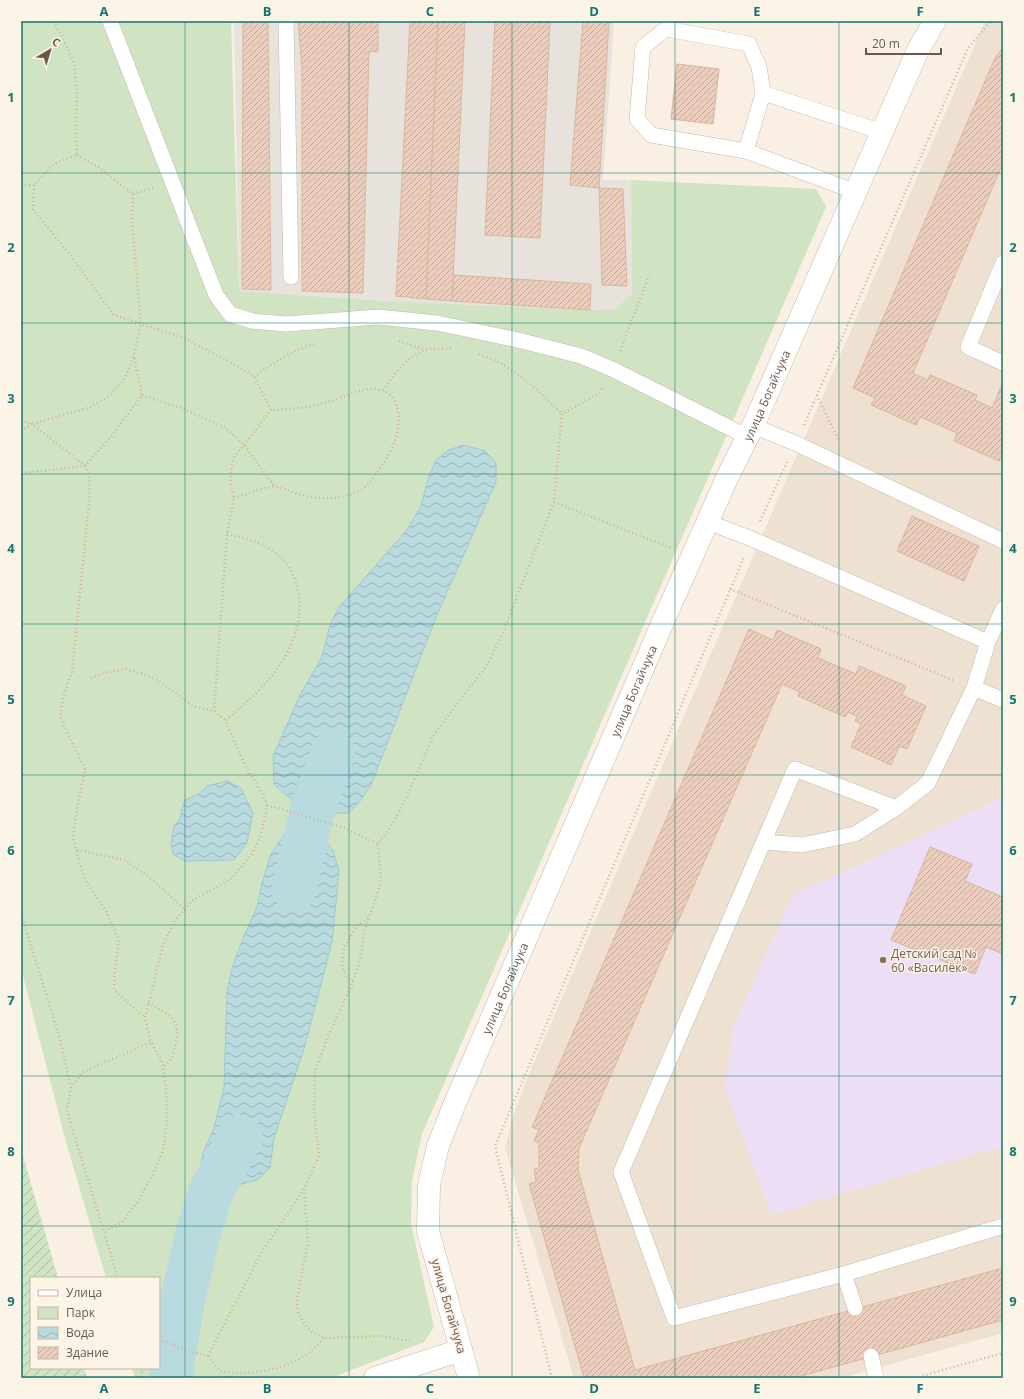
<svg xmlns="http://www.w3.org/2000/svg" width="1024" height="1399" font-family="'Open Sans',sans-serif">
<defs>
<pattern id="garden-furrows" width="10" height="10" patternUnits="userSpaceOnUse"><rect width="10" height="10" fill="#d0e4c3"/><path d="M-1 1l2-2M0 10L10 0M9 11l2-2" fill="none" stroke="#adbca1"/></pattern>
<pattern id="water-waves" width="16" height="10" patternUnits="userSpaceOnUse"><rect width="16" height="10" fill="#b9dadf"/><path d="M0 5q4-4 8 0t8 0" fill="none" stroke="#9bb4b7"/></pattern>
<pattern id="building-hatch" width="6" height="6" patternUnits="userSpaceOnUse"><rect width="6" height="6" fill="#ebcebd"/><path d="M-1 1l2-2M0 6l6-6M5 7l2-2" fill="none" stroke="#c3aa9c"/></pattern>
</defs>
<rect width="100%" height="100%" fill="#f9efe2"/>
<path fill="#efe1d1" d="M985,21H1003V1333L841,1378H574L505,1148L515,1110L529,1074Z"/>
<path fill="#e8e2dc" d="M234,21H614L603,180H631L632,294L615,309L590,310L383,301L239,291Z"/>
<path fill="#ecdff5" d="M1003,797V1146L771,1215L725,1087L733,1027L793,894L898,847Z"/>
<path fill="#d0e4c3" d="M21,21H231L239,291L383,301L590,310L615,309L632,294L631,180L816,189L826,207L422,1134L412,1180L411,1224L434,1327L424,1342L331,1378H135L132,1368H159V1278H106L66,1142L21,968Z"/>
<path fill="url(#garden-furrows)" d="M21,1149L58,1278H31V1368H84L87,1378H21Z"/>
<g fill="url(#water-waves)" stroke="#a1c9d0">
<path d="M463,445L485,451L496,463V482L437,615L371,785L361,800L349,813C312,815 301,809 274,784L273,756L300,695L322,657L330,625L339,607L407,530L421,506L428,479L436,460L449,450Z"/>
<path d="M227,781L241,788L253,813L247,843L234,860L184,861L173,854L171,844L174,826L180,819L182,808L185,800L199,794L207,786Z"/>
<path d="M296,828L308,829L320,836L333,850L339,871L336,903L332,941L325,969L304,1049L274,1138L270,1168L257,1180L211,1192L202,1185L198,1177L203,1153L214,1128L224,1087L227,991L233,965L244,936L257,907L262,883L271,854L286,832Z"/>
</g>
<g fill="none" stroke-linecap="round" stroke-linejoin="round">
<g stroke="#b9dadf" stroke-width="45">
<path d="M294,889L312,811L333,753"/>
<path d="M172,1378L171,1367L183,1298L198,1234L211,1192L240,1137"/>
</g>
</g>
<g fill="url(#building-hatch)" stroke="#dbb59f">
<path d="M243,21H268L271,290L242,289Z"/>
<path d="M298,21H378V52L369,51L363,293L302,291V68Z"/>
<path d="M410,21H438L426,299L396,296Z"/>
<path d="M438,21H465L452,301L426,299Z"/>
<path d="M495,21H550L540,238L485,235Z"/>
<path d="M583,21H609L599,188L570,185Z"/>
<path d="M1003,48V163L913,373L928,380L930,375L977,395L975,400L992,408L1003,382V453L999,461L954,441L957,433L920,417L916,425L871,405L875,398L853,388L995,58Z"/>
<path d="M677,64L719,69L713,124L671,119Z"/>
<path d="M599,188L623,189L627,286L602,285Z"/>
<path d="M454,275L591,284L590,310L452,301Z"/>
<path d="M912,516L979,546L964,581L897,551Z"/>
<path d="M749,629L773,640L777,630L821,649L818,658L856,674L859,666L906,686L902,695L926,706L907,749L899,746L891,765L851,747L861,724L855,721L857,716L848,712L845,717L798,696L800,692L782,684L579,1148L578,1170L635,1370L1003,1268V1320L794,1378H584L529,1184L536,1182L534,1169L539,1168V1143L534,1141L539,1130L532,1127Z"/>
<path d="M930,847L972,864L965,881L1003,897V954L986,947L975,974L891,940Z"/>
<path d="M222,1377L259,1378H222Z"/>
</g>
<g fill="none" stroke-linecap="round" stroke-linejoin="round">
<defs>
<g id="service">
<path d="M110,21L216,295L230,314L252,321L286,324L378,317L437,323L518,340L581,356L612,369L748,437"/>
<path d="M286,21L291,277"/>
<path d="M666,29L749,44L759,67L763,93L746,151L651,135L637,119L643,47Z"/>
<path d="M763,93L882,132"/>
<path d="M746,151L856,192"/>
<path d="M1003,263L968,347L1003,363"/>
<path d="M753,426L795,443L1003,541"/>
<path d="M708,522L752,539L988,642"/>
<path d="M1003,609L988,642L974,688L928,783L896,808L795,769L621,1172L674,1318L844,1274L1003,1226"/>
<path d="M974,688L1003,700"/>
<path d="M764,842L802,845L855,834L896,808"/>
<path d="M844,1274L855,1308"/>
<path d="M871,1356L876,1378"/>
</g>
<g id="minor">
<path d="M375,1378L461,1350"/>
<path id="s1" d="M469,1378L428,1231L429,1185L438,1146L455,1103L666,615L727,478L753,426L918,50L935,21"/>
</g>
</defs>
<use href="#service" stroke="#c7b7ab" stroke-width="16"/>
<use href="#minor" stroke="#c7b7ab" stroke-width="23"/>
<g stroke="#cfb2a1" stroke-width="2.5" stroke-dasharray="1 3" stroke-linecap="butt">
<path d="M34,185L33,210L68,252L114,315L184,338L241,368L254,377L271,410L233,459L230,479L234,498L227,534L214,711"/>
<path d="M21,186L34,185L54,164L77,155L76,130L77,89L74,64L62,36L53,21"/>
<path d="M133,194L153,188"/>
<path d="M399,341L425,350"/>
<path d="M620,351L649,276"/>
<path d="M479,354C487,358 495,360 502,364C525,377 544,396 562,414"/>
<path d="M254,377C271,365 294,348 315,344"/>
<path d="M383,390C393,376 409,354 426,350C434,348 443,349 451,348"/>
<path d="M142,395L181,408L226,428L244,445L275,487"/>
<path d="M817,395L838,439"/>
<path d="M21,421L32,424L91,407L110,395L124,380L134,356L141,324L132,223L133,194L98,167L77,155"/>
<path d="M804,425L968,48L988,24L992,21"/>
<path d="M21,431L32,424L85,466L89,475V503L72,672L64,694L60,717L85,769L77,809L73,838L81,867L87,883L106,911L119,940L115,969L114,990L145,1018"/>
<path d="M21,473L85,466L109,439L142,395L134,357"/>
<path d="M234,498C245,495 265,486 275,487C283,487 291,492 298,494C319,500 341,500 361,490C370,486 392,452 395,441C404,412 397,380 359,391C348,394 337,400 325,403C307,408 289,409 271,410"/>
<path d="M554,502L671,548"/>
<path d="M760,521L787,462"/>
<path d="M730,589L955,681"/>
<path d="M91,678L104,673L126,669L146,675L159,681L193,706L214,711L225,720L245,765L264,797L267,806L261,835L252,854L232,878L193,900L175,920L163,945L145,1018L151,1042"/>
<path d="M226,720C245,704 265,687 279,666C301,635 311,586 280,557C266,543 245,538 227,534"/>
<path d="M267,806L278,808L344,828L378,844"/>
<path d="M77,850L125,860L154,881L184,909"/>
<path d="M21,914L60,1039L71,1088L67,1111L118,1278"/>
<path d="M353,981L347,978L342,967L343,951L356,926L369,917"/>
<path d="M148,1003C170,1015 182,1019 175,1046C172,1058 172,1060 163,1067"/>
<path d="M71,1088L83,1072L151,1042L162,1062L166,1085L167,1121L163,1151L153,1174L137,1203L122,1222L105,1231"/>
<path d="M304,1189L308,1241L297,1300L298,1312L302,1321L312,1332L324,1338L382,1336L410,1341"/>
<path d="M159,1339L194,1353L208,1356L220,1371C227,1372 235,1374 242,1373C272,1372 304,1363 324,1338"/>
<path d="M208,1356L260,1255L304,1189L319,1156L314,1110L315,1071L329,1034L351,987L360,961L364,933L381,882L378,844L395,820L412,785L433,736L465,693L484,670L502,635L554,502L562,414L598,394L604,386"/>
<path d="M141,1368L142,1378"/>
<path d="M552,1378L495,1146L744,557"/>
<path d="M915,1378L1003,1353"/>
</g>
<use href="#service" stroke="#fff" stroke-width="15"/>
<use href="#minor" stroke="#fff" stroke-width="22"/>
</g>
<path fill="none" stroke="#0f766e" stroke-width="1" stroke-opacity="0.55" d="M185,21V1378M349,21V1378M512,21V1378M675,21V1378M839,21V1378M21,173H1003M21,323H1003M21,474H1003M21,624H1003M21,775H1003M21,925H1003M21,1076H1003M21,1226H1003"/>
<circle fill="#8d6e63" stroke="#fcf4e7" stroke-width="1.5" cx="883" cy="960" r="4"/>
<g text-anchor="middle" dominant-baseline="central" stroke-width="3" stroke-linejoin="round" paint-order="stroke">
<g font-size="12" fill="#6d574c" stroke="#fcf4e7">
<text stroke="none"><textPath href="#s1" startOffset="1058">улица Богайчука</textPath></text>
<text stroke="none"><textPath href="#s1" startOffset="734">улица Богайчука</textPath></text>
<text stroke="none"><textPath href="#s1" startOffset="410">улица Богайчука</textPath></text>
<text transform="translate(449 1306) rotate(74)">улица Богайчука</text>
</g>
<g font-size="12" fill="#785e54" stroke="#fcf4e7" text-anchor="start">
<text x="891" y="953">Детский сад №<tspan x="891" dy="14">60 «Василёк»</tspan></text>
</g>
</g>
<rect width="1024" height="1399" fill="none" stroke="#fcf4e7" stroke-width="44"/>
<rect x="30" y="1277" width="130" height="92" fill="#fcf4e7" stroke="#c3b5a9"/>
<rect x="38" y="1290" width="20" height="6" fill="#ffffff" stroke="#c3b5a9"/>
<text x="66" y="1297" font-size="12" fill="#6d574c">Улица</text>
<rect x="38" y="1307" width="20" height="12" fill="#d0e4c3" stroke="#c3b5a9"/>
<text x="66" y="1317" font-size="12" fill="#6d574c">Парк</text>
<rect x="38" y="1327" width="20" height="12" fill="url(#water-waves)" stroke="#c3b5a9"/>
<text x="66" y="1337" font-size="12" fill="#6d574c">Вода</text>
<rect x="38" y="1347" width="20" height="12" fill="url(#building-hatch)" stroke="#c3b5a9"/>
<text x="66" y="1357" font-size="12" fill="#6d574c">Здание</text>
<g transform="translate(50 50) rotate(38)" stroke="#fcf4e7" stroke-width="3" paint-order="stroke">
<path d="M0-3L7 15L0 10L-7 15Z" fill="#6d574c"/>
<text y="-6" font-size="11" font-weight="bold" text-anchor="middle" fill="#6d574c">С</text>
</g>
<path d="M866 48v6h75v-6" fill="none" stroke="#6d574c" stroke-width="2"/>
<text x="872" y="48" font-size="12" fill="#6d574c" stroke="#fcf4e7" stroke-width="3" paint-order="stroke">20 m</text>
<rect x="22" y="22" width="980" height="1355" fill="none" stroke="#0f766e" stroke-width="1.5"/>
<g font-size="13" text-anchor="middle" font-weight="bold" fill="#0f766e">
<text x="104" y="16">A</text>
<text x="267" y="16">B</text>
<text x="430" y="16">C</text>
<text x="594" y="16">D</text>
<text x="757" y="16">E</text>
<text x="920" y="16">F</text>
<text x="11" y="102">1</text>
<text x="1013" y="102">1</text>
<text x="11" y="252">2</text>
<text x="1013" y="252">2</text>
<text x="11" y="403">3</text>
<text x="1013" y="403">3</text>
<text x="11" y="553">4</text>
<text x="1013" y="553">4</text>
<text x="11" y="704">5</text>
<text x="1013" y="704">5</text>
<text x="11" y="855">6</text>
<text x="1013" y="855">6</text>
<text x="11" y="1005">7</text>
<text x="1013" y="1005">7</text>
<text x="11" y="1156">8</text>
<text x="1013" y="1156">8</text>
<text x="11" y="1306">9</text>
<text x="1013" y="1306">9</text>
<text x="104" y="1393">A</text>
<text x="267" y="1393">B</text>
<text x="430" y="1393">C</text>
<text x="594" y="1393">D</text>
<text x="757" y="1393">E</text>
<text x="920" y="1393">F</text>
</g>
</svg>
